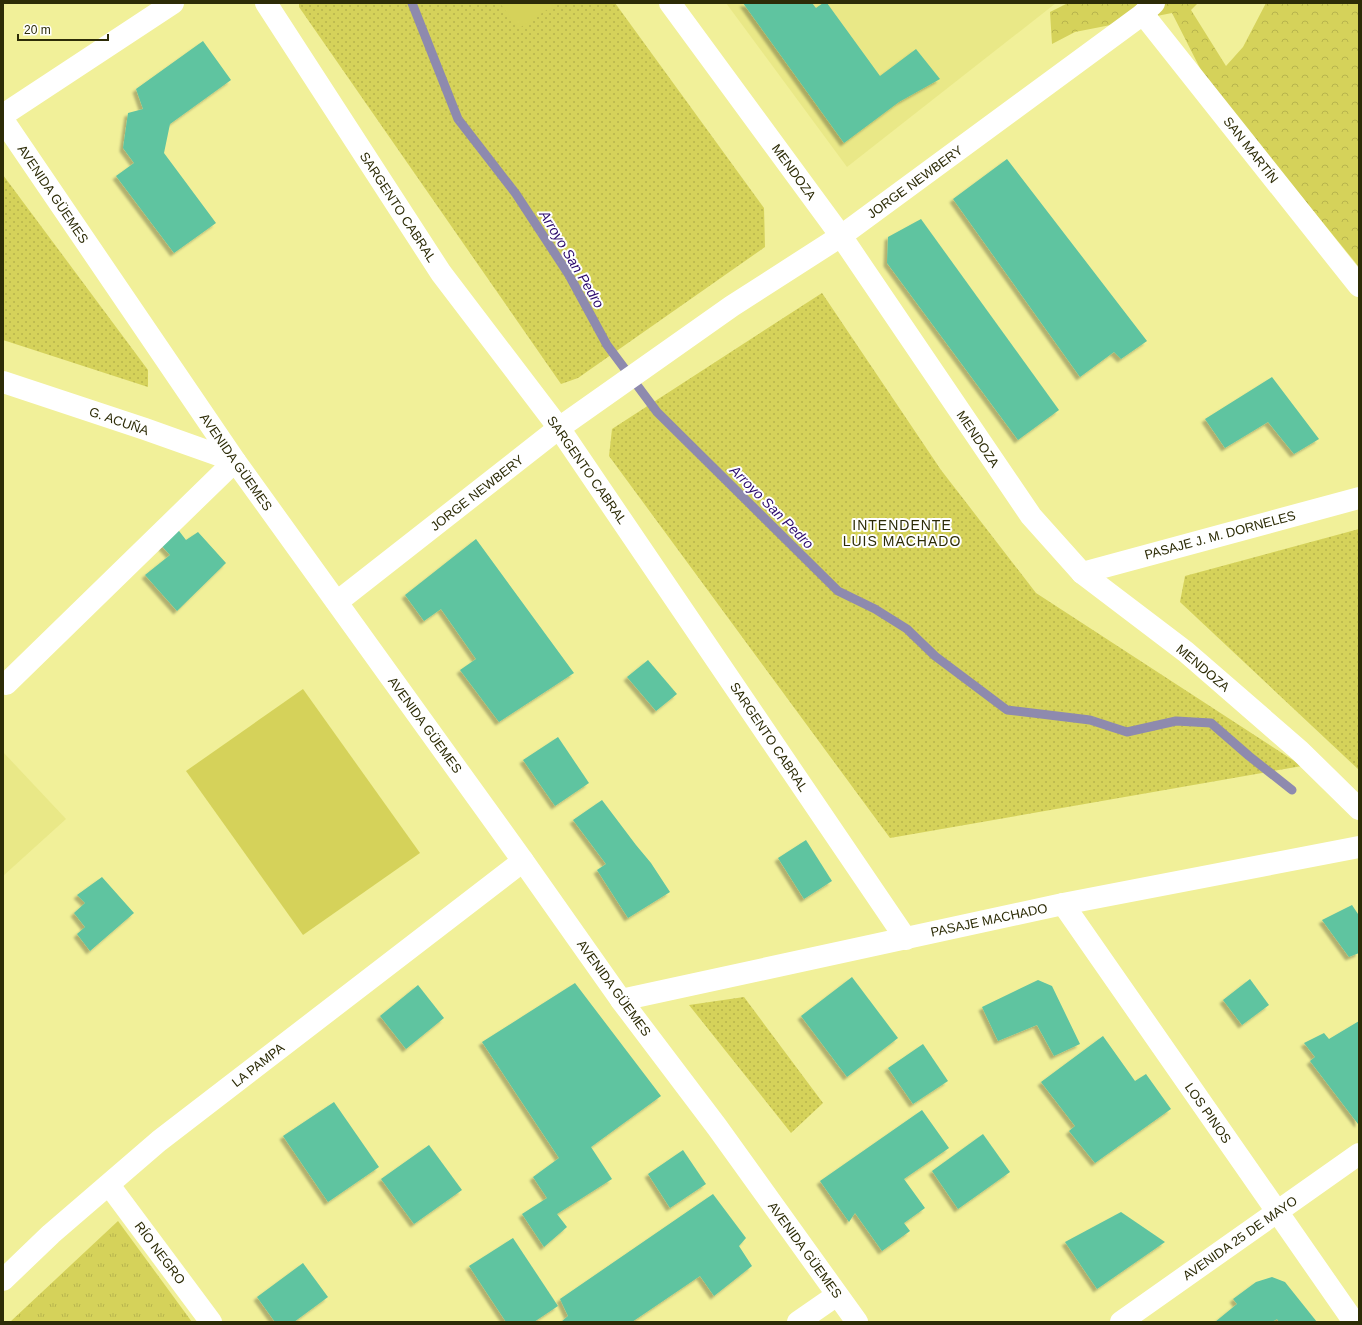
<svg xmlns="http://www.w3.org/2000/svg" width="1362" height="1325" font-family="Arial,sans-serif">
<defs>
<pattern id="grass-tufts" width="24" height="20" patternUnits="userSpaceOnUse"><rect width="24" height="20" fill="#d5d25a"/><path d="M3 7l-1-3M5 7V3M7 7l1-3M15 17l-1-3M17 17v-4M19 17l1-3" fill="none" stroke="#b7b44d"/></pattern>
<pattern id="forest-crowns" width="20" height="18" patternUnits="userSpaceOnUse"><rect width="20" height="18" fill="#d5d25a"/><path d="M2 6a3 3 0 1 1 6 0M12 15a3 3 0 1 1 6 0" fill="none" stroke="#b7b44d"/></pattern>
<pattern id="park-dots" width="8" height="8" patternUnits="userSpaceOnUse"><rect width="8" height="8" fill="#d5d25a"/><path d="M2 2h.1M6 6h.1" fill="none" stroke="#b7b44d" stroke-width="1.8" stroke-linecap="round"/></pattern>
<filter id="shadow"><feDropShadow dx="-3.5" dy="3.5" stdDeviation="1" flood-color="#0004"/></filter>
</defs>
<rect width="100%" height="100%" fill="#f1f099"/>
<g fill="#e9e887">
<path d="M726,3H1056L847,167Z"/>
<path d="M3,752L66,819L3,876Z"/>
</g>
<path fill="url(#grass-tufts)" d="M118,1221L192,1322H10Z"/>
<path fill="url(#forest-crowns)" d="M1068,3H1198L1191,10L1226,66L1243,47L1266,3H1359V267L1205,78L1172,13L1075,32L1052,44L1050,12Z"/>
<g fill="url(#park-dots)">
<path d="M299,3H615L764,208L765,247L578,378L561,384L299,7Z"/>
<path d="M3,175L148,370V387L3,340Z"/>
<path d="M822,293L941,470L1036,593L1302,766L890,838L609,456L612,429Z"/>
<path d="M1359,529V770L1180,602L1185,576Z"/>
<path d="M744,997L823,1103L791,1133L689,1005Z"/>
</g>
<g fill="#d5d25a">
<path d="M500,3H557L518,29Z"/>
<path d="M303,689L420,853L303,935L186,771Z"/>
</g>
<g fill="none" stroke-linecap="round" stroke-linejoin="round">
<path stroke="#8e8aae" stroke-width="9" d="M412,3L458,119L516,194L569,275L607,345L657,412L838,591L875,609L907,629L935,656L1007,710L1090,720L1127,732L1176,721L1211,723L1249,756L1292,790"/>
</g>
<g fill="#5fc4a0" filter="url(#shadow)">
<path d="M743,3H812L816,8L823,3H827L880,76L916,49L940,79L899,102L844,143Z"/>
<path d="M203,41L231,80L170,124L164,153L216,223L174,253L116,176L134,163L123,148L128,113L143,109L136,89Z"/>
<path d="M1007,159L1147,341L1121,359L1114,352L1080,377L953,199Z"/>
<path d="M921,219L1059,410L1018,440L887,263L888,237Z"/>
<path d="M1272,377L1319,439L1294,454L1268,422L1225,448L1205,419Z"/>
<path d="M176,527L186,540L198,532L226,563L177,611L145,575L170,555L159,543Z"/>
<path d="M476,539L574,673L499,722L460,670L476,659L441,609L424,621L405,595Z"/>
<path d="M648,660L677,694L656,711L627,677Z"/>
<path d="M558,737L589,783L555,806L523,760Z"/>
<path d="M602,800L636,845L651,863L670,892L628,918L597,870L606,864L573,820Z"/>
<path d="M806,840L832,881L804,899L778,858Z"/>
<path d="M102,877L134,913L90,951L77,934L85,927L74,913L85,903L77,895Z"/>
<path d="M1352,905L1358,914H1359V953L1349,957L1322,920Z"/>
<path d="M852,977L898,1038L847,1077L801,1016Z"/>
<path d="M1250,979L1269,1005L1242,1025L1223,1000Z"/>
<path d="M1038,980L1052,986L1080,1044L1054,1056L1037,1025L998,1041L982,1007Z"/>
<path d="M575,983L661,1096L591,1147L612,1179L557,1214L567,1227L544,1247L522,1214L547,1198L533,1177L559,1158L482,1042Z"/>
<path d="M418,985L444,1018L406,1049L380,1016Z"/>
<path d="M1359,1021V1123L1358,1124L1310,1061L1315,1057L1304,1043L1324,1033L1329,1039Z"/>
<path d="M1103,1036L1135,1081L1146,1074L1171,1109L1095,1163L1069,1131L1075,1126L1041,1082Z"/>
<path d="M923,1044L948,1081L913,1104L888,1068Z"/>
<path d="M334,1102L379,1167L328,1202L283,1136Z"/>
<path d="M922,1110L949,1148L904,1179L925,1208L904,1223L910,1231L882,1251L855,1213L849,1222L820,1181Z"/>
<path d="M983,1134L1010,1172L958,1209L932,1171Z"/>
<path d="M429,1145L462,1190L414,1224L381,1179Z"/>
<path d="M683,1150L706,1184L670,1208L648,1174Z"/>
<path d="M713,1194L746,1238L739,1246L752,1266L714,1296L700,1276L632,1322H561L568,1316L560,1299Z"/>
<path d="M1121,1212L1165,1242L1097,1289L1065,1242Z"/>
<path d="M513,1238L558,1306L534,1322H506L469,1266Z"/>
<path d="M303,1263L328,1297L294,1322H275L257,1297Z"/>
<path d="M1272,1277L1285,1282L1317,1322H1279L1277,1319L1272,1322H1215L1237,1304L1233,1299L1256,1282Z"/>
</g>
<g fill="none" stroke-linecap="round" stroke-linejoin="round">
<g stroke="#fff" stroke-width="22">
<path d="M266,3L441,273L559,428L906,939"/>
<path d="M670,3L841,236L1031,516L1082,573L1186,652L1300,751L1359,809"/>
<path d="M1143,14L1359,286"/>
<path d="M3,115L173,3"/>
<path d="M3,382L145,429L235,461L6,684"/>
<path d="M1082,573L1359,498"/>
<path d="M337,602L559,428L732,306L841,236L1143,14L1154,3"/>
<path d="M1063,904L1354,1322"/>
<path d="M621,1000L1063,904L1359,847"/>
<path d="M109,1185L211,1322"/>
<path d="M3,1280L51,1234L159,1141L523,861"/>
<path d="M798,1322L837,1295"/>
</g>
<g stroke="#fff" stroke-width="22">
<path d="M3,120L235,461L523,861L621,1000L717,1127L857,1322"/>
<path d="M1121,1322L1359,1154"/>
</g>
</g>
<g text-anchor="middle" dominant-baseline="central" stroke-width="4" stroke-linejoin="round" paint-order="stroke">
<g font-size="13" fill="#2d2c07" stroke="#fff">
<text transform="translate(1251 150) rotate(52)">SAN MARTÍN</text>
<text transform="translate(794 172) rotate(54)">MENDOZA</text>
<text transform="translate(915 182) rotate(-36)">JORGE NEWBERY</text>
<text transform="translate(53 194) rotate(56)">AVENIDA GÜEMES</text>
<text transform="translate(398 207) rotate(57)">SARGENTO CABRAL</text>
<text transform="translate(119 421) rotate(19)">G. ACUÑA</text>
<text transform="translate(978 439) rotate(56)">MENDOZA</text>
<text transform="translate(236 462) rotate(55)">AVENIDA GÜEMES</text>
<text transform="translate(587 470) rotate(55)">SARGENTO CABRAL</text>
<text transform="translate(477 493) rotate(-38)">JORGE NEWBERY</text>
<text transform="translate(1220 535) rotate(-15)">PASAJE J. M. DORNELES</text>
<text transform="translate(1203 668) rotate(40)">MENDOZA</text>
<text transform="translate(425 725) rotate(54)">AVENIDA GÜEMES</text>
<text transform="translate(769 737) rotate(56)">SARGENTO CABRAL</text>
<text transform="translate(989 920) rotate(-12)">PASAJE MACHADO</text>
<text transform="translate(614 988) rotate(54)">AVENIDA GÜEMES</text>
<text transform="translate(258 1065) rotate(-38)">LA PAMPA</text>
<text transform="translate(1208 1113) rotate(55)">LOS PINOS</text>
<text transform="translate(1240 1238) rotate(-35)">AVENIDA 25 DE MAYO</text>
<text transform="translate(805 1250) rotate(54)">AVENIDA GÜEMES</text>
<text transform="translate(160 1253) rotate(53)">RÍO NEGRO</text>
</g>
<g font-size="14" font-style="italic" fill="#2b096c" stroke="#fff">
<text transform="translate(572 259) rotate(59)">Arroyo San Pedro</text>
<text transform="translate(772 507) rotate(45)">Arroyo San Pedro</text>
</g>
<g font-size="14" letter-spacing="1" fill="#2d2c07" stroke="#fff">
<text x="902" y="525">INTENDENTE<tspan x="902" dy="16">LUIS MACHADO</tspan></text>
</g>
</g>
<rect width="1362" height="1325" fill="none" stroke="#2d2c07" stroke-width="8"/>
<path d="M18 34v6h90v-6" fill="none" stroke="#2d2c07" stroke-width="2"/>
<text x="24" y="34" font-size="12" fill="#2d2c07" stroke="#ffffff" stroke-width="3" paint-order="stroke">20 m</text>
</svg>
